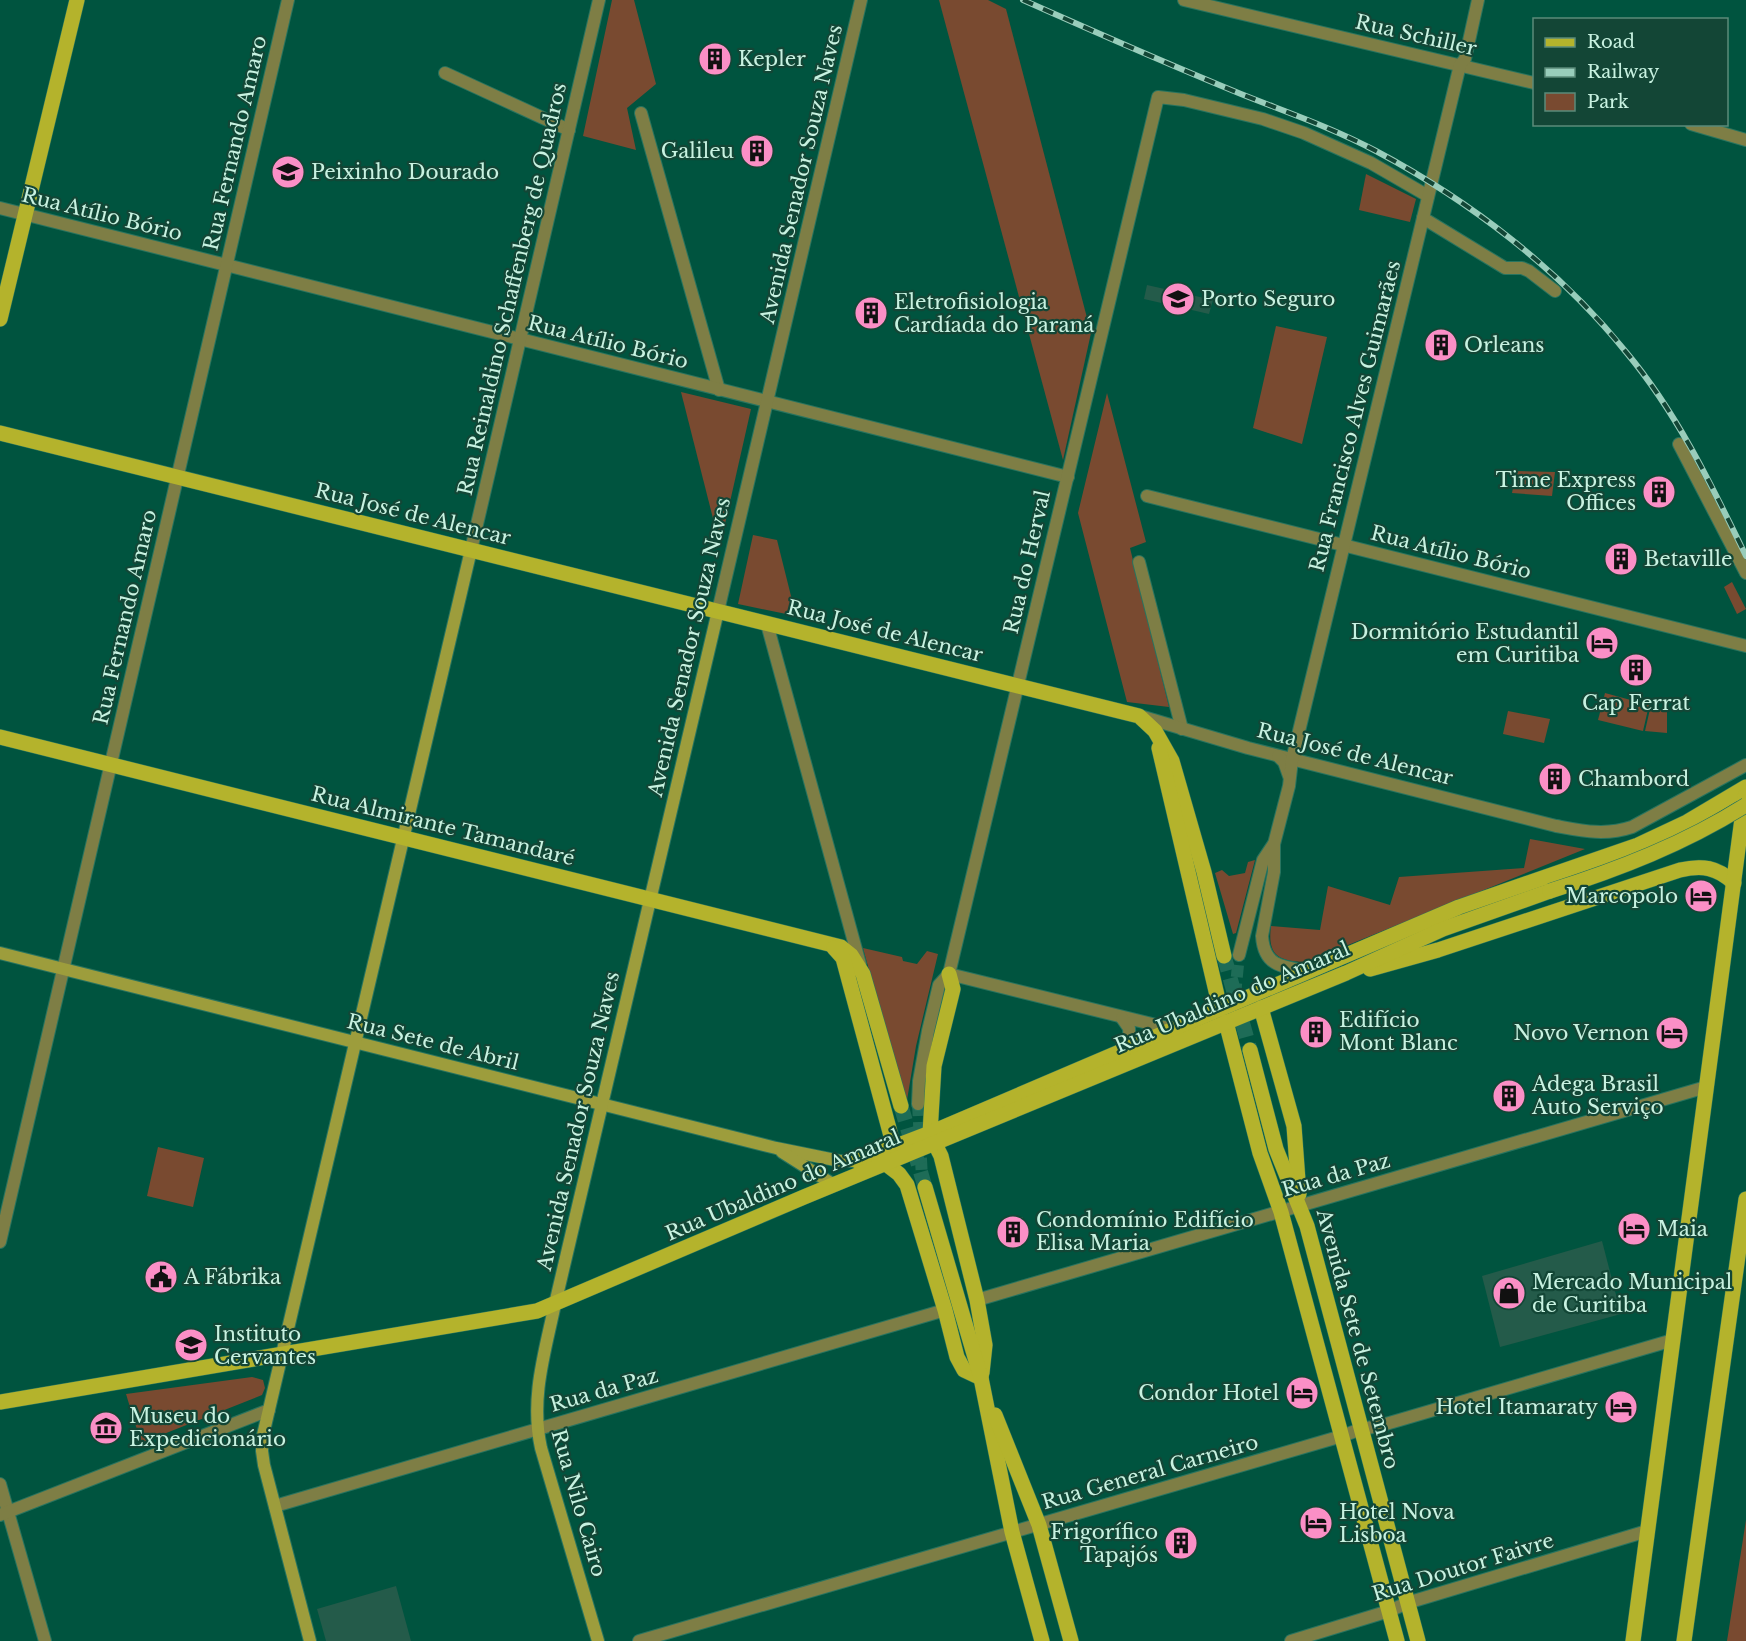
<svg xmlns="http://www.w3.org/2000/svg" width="1746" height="1641" font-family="'Libre Baskerville',serif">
<rect width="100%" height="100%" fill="#00543f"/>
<g fill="#245b4a">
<path d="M1147,285L1213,300L1209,314L1144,299Z"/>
<path d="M1602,1241L1621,1314L1500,1347L1482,1276Z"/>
<path d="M396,1586L411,1641H326L317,1609Z"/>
</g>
<g fill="#794a30">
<path d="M612,0H634L656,84L627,108L636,150L583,136Z"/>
<path d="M939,0H988L1006,9L1091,333L1063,460Z"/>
<path d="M1366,174L1416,199L1410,222L1359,210Z"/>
<path d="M1276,326L1327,337L1302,444L1253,428Z"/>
<path d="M681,392L751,409L720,546Z"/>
<path d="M1107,393L1146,542L1130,548L1169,707L1127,702L1078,513Z"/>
<path d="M1516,471L1555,472L1552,496L1512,493Z"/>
<path d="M753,535L777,540L796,616L738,604Z"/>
<path d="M1732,582L1746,609L1737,614L1724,587Z"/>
<path d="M1605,693L1649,705L1643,731L1598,720Z"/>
<path d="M1650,709L1667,711V733L1645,731Z"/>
<path d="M1508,711L1550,719L1544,743L1503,734Z"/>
<path d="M1530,839L1585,849L1306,962C1279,961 1267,956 1271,926L1320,930L1328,886L1390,905L1399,877L1524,868Z"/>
<path d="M1255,860L1236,933L1233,934L1215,873L1222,870L1229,876L1245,873L1248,862Z"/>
<path d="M863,948L902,957L903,961L917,964L927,951L938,954L916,1046L906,1106Z"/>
<path d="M158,1147L204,1158L193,1207L147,1196Z"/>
<path d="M252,1377L263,1380L265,1388L262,1395L141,1443L126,1394Z"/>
<path d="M1746,1520V1641H1727Z"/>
</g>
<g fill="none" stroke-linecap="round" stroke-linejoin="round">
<path stroke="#1e6c57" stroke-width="12" stroke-dasharray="12 6" stroke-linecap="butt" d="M918,1104L922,1178"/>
<path stroke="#1e6c57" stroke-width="12" stroke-dasharray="12 6" stroke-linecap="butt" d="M1235,995L1239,955"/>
<g stroke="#1e6c57" stroke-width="15" stroke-dasharray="15 8" stroke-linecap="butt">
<path d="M1224,956L1250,1050"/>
<path d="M901,1106L925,1187"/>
</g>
<defs>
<g id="minor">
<path d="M445,73L569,130"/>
<path d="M641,113L719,390"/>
<path d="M0,208L1068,477"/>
<path d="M1423,218L1505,268H1522L1529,271L1555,291"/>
<path d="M1679,444L1746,573"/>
<path d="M1147,496L1746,646"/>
<path d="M1139,562L1182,729"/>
<path d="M767,624L860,964"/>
<path d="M1140,716L1248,748L1556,826C1583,831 1605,836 1632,827L1746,765"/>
<path d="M949,974L1172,1029"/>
<path d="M1122,1018L1129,1028L1130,1046"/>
<path d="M918,1104L919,1081L928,1031L939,985L949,974L953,957L1158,97L1184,100L1263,119L1304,133L1371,163L1428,196"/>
<path d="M0,1242L288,0"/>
<path d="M977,1300L1706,1087"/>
<path d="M0,1484L45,1641"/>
<path d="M275,1506L945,1310"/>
<path d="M0,1515L269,1410"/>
<path d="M639,1641L1342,1436L1361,1429L1379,1426L1673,1340"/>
</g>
<g id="tertiary">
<path d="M1184,0L1534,83"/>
<path d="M1691,124L1746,140"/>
<path d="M471,550L599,0"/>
<path d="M718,611L861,0"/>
<path d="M1278,756L1284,762L1289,776"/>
<path d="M1239,955L1263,860L1273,845"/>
<path d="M1309,971C1283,967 1264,967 1262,936L1274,872V844L1289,786L1292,760L1460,65L1465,59L1478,0"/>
<path d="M1291,1641L1389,1611L1407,1603L1647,1531"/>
</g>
<g id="secondary">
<path d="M0,953L776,1148L840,1161H857"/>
<path d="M782,1152L834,1185"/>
<path d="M310,1641L264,1465L262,1451L263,1435L471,550"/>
<path d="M598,1641L541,1448C530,1398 545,1352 555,1304L718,611"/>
</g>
<g id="primary">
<path d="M0,319L77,0"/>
<path d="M0,433L1139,716L1155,731L1172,761L1204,872L1224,956"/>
<path d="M0,737L841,947L851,955L863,974L901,1106"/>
<path d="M1159,748L1220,1008"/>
<path d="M834,948L843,958L894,1147"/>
<path d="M1370,969L1438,950L1680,870C1702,865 1717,867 1734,883"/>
<path d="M1261,1008L1294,1126L1299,1194"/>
<path d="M1226,1022L1260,1153L1281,1212L1397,1641"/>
<path d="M1250,1050L1276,1149L1307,1226L1418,1641"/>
<path d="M930,1133L934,1066L953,989L949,974"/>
<path d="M935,1144L941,1156L977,1300L985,1345L982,1373"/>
<path d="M857,1161L930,1133L1459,907L1638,845L1687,822L1746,787"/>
<path d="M886,1164L899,1174L907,1185L945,1310L957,1357L964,1370L981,1378"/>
<path d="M925,1187L981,1378L1012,1532L1042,1641"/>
<path d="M0,1402L537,1311L804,1197L1346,973L1443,929L1550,891"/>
<path d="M995,1415L1039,1525L1071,1641"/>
<path d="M1633,1641L1745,796"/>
<path d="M1684,1641L1746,1199"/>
</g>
</defs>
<use href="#minor" stroke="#28745f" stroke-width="14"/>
<use href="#tertiary" stroke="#28745f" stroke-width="14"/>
<use href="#secondary" stroke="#28745f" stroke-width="14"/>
<use href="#primary" stroke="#28745f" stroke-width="16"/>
<use href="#minor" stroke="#7e7e45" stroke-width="12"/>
<use href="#tertiary" stroke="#7e7e45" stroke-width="12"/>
<use href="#secondary" stroke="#9d9d3c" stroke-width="12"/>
<use href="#primary" stroke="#b4b32c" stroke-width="15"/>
<defs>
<path id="rail" d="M1023,0C1095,32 1168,64 1241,94C1286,112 1333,128 1376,151C1470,201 1559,269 1626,352C1677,413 1711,484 1746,556"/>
</defs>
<use href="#rail" stroke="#99cdbb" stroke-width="6"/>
<use href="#rail" stroke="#134636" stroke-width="4" stroke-dasharray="11" stroke-linecap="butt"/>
<defs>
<path id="primary-bridge" d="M1550,891C1619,869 1684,844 1746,805"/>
</defs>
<use href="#primary-bridge" stroke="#28745f" stroke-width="16" stroke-linecap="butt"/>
<use href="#primary-bridge" stroke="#b4b32c" stroke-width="15"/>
</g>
<defs>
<symbol id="building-disc" viewBox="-11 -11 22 22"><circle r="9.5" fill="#fb8fc6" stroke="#134636"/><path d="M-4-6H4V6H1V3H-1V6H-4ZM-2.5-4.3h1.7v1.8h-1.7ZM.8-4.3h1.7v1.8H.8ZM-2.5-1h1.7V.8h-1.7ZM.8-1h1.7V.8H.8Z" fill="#111"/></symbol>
<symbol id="school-disc" viewBox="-11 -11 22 22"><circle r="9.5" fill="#fb8fc6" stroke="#134636"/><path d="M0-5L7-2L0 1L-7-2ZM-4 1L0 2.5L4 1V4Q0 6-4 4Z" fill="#111"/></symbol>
<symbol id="hotel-disc" viewBox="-11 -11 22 22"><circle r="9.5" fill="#fb8fc6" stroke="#134636"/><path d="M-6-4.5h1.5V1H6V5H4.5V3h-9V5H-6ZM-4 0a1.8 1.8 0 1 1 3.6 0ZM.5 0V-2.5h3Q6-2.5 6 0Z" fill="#111"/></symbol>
<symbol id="civic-disc" viewBox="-11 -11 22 22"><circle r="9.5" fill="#fb8fc6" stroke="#134636"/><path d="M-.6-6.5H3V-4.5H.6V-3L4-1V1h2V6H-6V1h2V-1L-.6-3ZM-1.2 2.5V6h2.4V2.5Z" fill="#111"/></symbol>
<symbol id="shop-disc" viewBox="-11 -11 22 22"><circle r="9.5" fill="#fb8fc6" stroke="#134636"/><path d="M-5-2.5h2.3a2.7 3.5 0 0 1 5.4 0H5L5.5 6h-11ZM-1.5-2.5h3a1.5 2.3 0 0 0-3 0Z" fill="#111"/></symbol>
<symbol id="museum-disc" viewBox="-11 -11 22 22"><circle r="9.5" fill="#fb8fc6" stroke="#134636"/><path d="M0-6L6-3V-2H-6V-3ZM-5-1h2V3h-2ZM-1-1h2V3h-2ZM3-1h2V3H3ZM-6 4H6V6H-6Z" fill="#111"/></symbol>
</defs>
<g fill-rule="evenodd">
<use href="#building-disc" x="696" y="40" width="38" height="38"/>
<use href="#building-disc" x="738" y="132" width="38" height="38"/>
<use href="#school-disc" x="269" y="153" width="38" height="38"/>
<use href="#school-disc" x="1159" y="280" width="38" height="38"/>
<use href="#building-disc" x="852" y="294" width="38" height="38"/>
<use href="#building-disc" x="1422" y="326" width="38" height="38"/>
<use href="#building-disc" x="1640" y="473" width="38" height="38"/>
<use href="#building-disc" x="1602" y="540" width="38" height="38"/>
<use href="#hotel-disc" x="1583" y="624" width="38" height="38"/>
<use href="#building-disc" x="1617" y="651" width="38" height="38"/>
<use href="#building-disc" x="1536" y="760" width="38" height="38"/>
<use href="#hotel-disc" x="1682" y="877" width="38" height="38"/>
<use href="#building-disc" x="1297" y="1013" width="38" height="38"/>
<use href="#hotel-disc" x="1653" y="1014" width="38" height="38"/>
<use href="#building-disc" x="1490" y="1077" width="38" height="38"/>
<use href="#hotel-disc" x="1615" y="1210" width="38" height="38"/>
<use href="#building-disc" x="994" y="1213" width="38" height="38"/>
<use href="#civic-disc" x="142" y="1258" width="38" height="38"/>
<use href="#shop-disc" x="1490" y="1274" width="38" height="38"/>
<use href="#school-disc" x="172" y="1326" width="38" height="38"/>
<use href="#hotel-disc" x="1283" y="1374" width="38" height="38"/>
<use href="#hotel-disc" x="1602" y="1388" width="38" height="38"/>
<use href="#museum-disc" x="87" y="1409" width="38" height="38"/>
<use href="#hotel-disc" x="1297" y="1504" width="38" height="38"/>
<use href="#building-disc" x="1162" y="1524" width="38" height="38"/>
</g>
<g text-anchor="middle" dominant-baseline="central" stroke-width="4.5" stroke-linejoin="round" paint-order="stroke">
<g font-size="20" fill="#c8f2e1" stroke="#134636">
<text transform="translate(1416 35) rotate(13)">Rua Schiller</text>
<text transform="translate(235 143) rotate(-77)">Rua Fernando Amaro</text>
<text transform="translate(801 174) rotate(-77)">Avenida Senador Souza Naves</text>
<text transform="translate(102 214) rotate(14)">Rua Atílio Bório</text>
<text transform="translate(512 289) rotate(-77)">Rua Reinaldino Schaffenberg de Quadros</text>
<text transform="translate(608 342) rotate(14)">Rua Atílio Bório</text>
<text transform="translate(1355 416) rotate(-76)">Rua Francisco Alves Guimarães</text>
<text transform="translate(413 514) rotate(14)">Rua José de Alencar</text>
<text transform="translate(1451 552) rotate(14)">Rua Atílio Bório</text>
<text transform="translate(1027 562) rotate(-77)">Rua do Herval</text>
<text transform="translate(125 617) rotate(-77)">Rua Fernando Amaro</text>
<text transform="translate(885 631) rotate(14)">Rua José de Alencar</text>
<text transform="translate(689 647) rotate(-77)">Avenida Senador Souza Naves</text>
<text transform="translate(1355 754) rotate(14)">Rua José de Alencar</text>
<text transform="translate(443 826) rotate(14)">Rua Almirante Tamandaré</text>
<text transform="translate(1232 997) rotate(-23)">Rua Ubaldino do Amaral</text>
<text transform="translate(433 1042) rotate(14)">Rua Sete de Abril</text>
<text transform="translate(578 1121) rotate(-77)">Avenida Senador Souza Naves</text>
<text transform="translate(1336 1175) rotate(-16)">Rua da Paz</text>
<text transform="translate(783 1185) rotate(-23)">Rua Ubaldino do Amaral</text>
<text transform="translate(1358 1339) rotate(75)">Avenida Sete de Setembro</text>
<text transform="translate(604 1390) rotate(-16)">Rua da Paz</text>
<text transform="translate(1150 1472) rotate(-16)">Rua General Carneiro</text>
<text transform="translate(579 1503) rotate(74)">Rua Nilo Cairo</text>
<text transform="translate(1463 1567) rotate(-17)">Rua Doutor Faivre</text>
</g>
<g font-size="20" fill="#c8f2e1" stroke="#134636" text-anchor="start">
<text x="738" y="59">Kepler</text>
<text x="734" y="151" text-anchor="end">Galileu</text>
<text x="311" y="172">Peixinho Dourado</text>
<text x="1201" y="299">Porto Seguro</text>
<text x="894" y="302">Eletrofisiologia<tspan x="894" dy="23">Cardíada do Paraná</tspan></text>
<text x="1464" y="345">Orleans</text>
<text x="1636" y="480" text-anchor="end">Time Express<tspan x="1636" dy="23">Offices</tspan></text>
<text x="1644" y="559">Betaville</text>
<text x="1579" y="632" text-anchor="end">Dormitório Estudantil<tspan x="1579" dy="23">em Curitiba</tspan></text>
<text x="1636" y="703" text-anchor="middle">Cap Ferrat</text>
<text x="1578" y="779">Chambord</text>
<text x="1678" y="896" text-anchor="end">Marcopolo</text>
<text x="1339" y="1020">Edifício<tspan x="1339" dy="23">Mont Blanc</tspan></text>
<text x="1649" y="1033" text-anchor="end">Novo Vernon</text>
<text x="1532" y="1084">Adega Brasil<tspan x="1532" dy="23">Auto Serviço</tspan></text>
<text x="1036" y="1220">Condomínio Edifício<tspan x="1036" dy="23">Elisa Maria</tspan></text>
<text x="1657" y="1229">Maia</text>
<text x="184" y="1277">A Fábrika</text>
<text x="1532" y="1282">Mercado Municipal<tspan x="1532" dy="23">de Curitiba</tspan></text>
<text x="214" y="1334">Instituto<tspan x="214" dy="23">Cervantes</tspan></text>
<text x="1279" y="1393" text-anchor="end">Condor Hotel</text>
<text x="1598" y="1407" text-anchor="end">Hotel Itamaraty</text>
<text x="129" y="1416">Museu do<tspan x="129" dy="23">Expedicionário</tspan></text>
<text x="1339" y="1512">Hotel Nova<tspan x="1339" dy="23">Lisboa</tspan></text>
<text x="1158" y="1532" text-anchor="end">Frigorífico<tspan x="1158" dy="23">Tapajós</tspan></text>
</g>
</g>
<rect x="1533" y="18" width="195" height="108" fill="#134636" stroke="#5b8b7a" stroke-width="1.5"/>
<rect x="1545" y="38" width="30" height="9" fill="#b4b32c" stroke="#5b8b7a" stroke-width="1.5"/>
<text x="1587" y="48" font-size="18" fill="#c8f2e1">Road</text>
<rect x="1545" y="68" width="30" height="9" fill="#99cdbb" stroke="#5b8b7a" stroke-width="1.5"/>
<text x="1587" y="78" font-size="18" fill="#c8f2e1">Railway</text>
<rect x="1545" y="93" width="30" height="18" fill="#794a30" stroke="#5b8b7a" stroke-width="1.5"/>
<text x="1587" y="108" font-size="18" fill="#c8f2e1">Park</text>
</svg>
